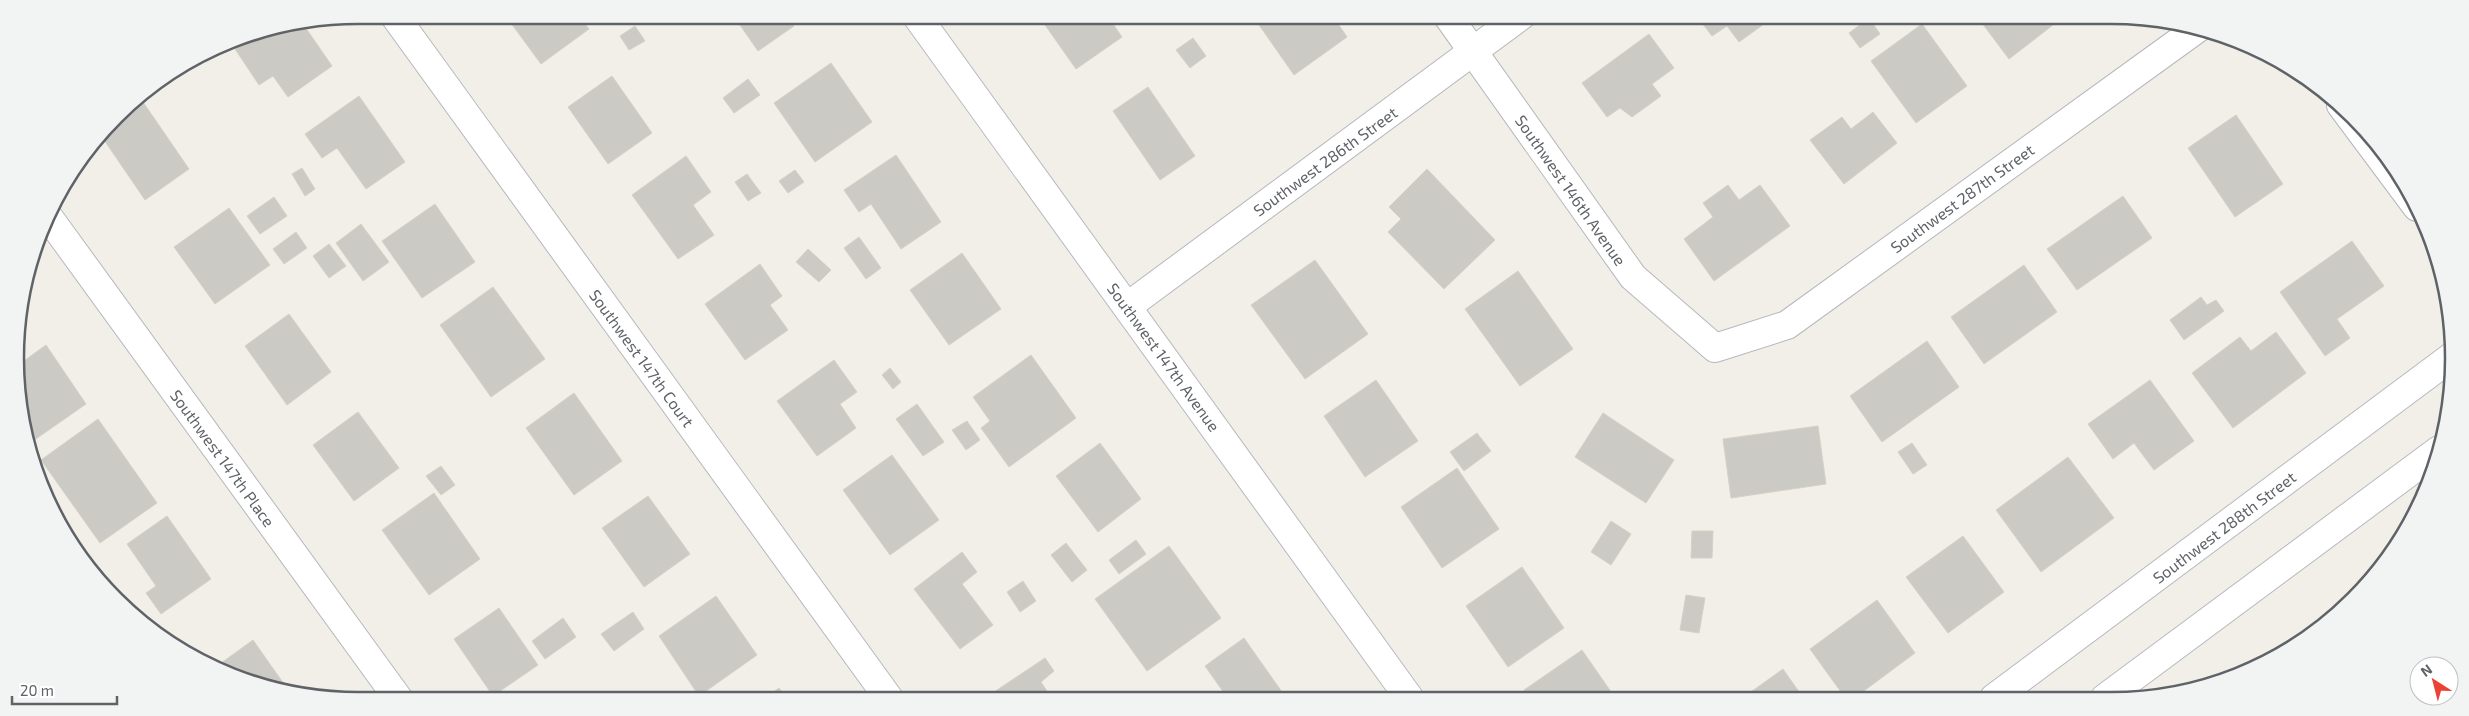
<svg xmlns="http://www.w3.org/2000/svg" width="2469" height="716" font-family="'Exo 2',sans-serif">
<rect width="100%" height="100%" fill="#f1efe8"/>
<g fill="#cccac5" stroke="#d6d1c6">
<path d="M505,15H578L589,29L541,64Z"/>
<path d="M733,15H787L794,26L758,51Z"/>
<path d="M1038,15H1107L1122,37L1076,69Z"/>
<path d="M1252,15H1332L1347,37L1294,75Z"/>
<path d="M1696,15H1768L1771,19L1739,42L1727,26L1712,36Z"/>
<path d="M1976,15H2066L2009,59Z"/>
<path d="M1869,18L1880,34L1860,48L1849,33Z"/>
<path d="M301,21L332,66L288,97L273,76L259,85L235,49L263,30Z"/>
<path d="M1922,24L1967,86L1916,123L1871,61Z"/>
<path d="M635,26L645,41L629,50L620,36Z"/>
<path d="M1649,34L1674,68L1652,84L1661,96L1632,117L1620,108L1607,117L1582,83Z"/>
<path d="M1193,38L1206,56L1190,68L1176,50Z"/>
<path d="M831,63L872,122L815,162L774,103Z"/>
<path d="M612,76L652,133L608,164L568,107Z"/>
<path d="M748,79L760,95L734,113L723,98Z"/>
<path d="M1148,87L1195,156L1160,180L1113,111Z"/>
<path d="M359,96L405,162L366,189L337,148L322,158L305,134Z"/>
<path d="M143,102L189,169L145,200L100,134L107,127Z"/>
<path d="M1873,112L1897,143L1844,184L1810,140L1842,117L1851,129Z"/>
<path d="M2236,115L2283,184L2235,217L2188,148Z"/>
<path d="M896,155L941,222L901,249L871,204L859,212L844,190Z"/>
<path d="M686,156L711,192L693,205L714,235L678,259L632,195Z"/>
<path d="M302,168L315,189L305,196L292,174Z"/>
<path d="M1427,169L1495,240L1444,289L1388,232L1401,219L1389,207Z"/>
<path d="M795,170L804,182L788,193L779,181Z"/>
<path d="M747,174L761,193L748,201L735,182Z"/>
<path d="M1728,185L1739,200L1760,185L1790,226L1714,281L1684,239L1713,217L1703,203Z"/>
<path d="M2123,196L2152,238L2077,290L2047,249Z"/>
<path d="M274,197L287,216L260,234L247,216Z"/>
<path d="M435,204L475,262L422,298L382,241Z"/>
<path d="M229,208L270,265L215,304L174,247Z"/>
<path d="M361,224L389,262L363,281L336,243Z"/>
<path d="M296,232L307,248L284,264L273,249Z"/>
<path d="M859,237L881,268L866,279L844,248Z"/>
<path d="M2352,241L2384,286L2337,319L2350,338L2325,356L2280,292Z"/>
<path d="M329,244L346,266L329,278L313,256Z"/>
<path d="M808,249L831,270L819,282L796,262Z"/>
<path d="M962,253L1001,309L949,345L910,290Z"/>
<path d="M1315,260L1368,334L1305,379L1251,305Z"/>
<path d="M760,264L782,296L770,305L788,330L745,360L705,304Z"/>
<path d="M2024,265L2057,312L1984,364L1951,317Z"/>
<path d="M1518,271L1573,349L1520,386L1465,309Z"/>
<path d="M493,287L545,359L491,397L440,325Z"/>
<path d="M2201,297L2207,305L2216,300L2224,311L2184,340L2170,320Z"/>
<path d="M289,314L331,372L287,405L245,346Z"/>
<path d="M2276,332L2306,373L2233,428L2192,373L2240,337L2251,351Z"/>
<path d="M1927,341L1959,387L1882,442L1850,396Z"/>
<path d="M46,345L86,404L33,441L24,429L18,402L17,366Z"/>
<path d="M1031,355L1076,418L1009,467L981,428L990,421L973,397Z"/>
<path d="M834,360L857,392L840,404L856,428L817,456L777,401Z"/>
<path d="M890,368L901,382L893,389L882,375Z"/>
<path d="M1376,380L1418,441L1365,477L1324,416Z"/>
<path d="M2150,380L2194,441L2154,470L2134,443L2113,459L2088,424Z"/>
<path d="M574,393L622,461L574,495L526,428Z"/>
<path d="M917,404L944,442L923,456L896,419Z"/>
<path d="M358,412L399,468L354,501L313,445Z"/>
<path d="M1603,413L1674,460L1646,503L1575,457Z"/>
<path d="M98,419L157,503L100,543L41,460Z"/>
<path d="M967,421L980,440L966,450L952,430Z"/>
<path d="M1818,426L1826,484L1731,498L1723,439Z"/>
<path d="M1477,433L1491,451L1464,471L1450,452Z"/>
<path d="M1100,443L1141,499L1098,532L1056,476Z"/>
<path d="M1912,443L1927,465L1913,474L1898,452Z"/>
<path d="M892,455L939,520L890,555L843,490Z"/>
<path d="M2068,457L2114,518L2041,572L1996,510Z"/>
<path d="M441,466L455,485L441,495L426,476Z"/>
<path d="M1457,468L1499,529L1442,568L1401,507Z"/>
<path d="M434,493L480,559L429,595L382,530Z"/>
<path d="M648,496L690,554L644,587L602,528Z"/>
<path d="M167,516L211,579L161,614L146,593L156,586L127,544Z"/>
<path d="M1611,521L1631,534L1611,565L1591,552Z"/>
<path d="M1692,531H1713L1712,558H1691Z"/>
<path d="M1963,536L2004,592L1948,633L1906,577Z"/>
<path d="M1136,540L1146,554L1119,574L1109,560Z"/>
<path d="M1066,543L1087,570L1072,582L1051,555Z"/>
<path d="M1169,546L1221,618L1147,671L1095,599Z"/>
<path d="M962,552L977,572L962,584L993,625L960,649L914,589Z"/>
<path d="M1522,567L1564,628L1508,667L1466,606Z"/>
<path d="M1023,581L1036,601L1020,612L1007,592Z"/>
<path d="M1686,595L1705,598L1699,633L1680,630Z"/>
<path d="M716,596L757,655L699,696L659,636Z"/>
<path d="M1877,600L1915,653L1853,699H1846L1810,649Z"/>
<path d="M499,608L538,665L493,696L454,639Z"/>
<path d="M633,612L644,629L614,651L601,634Z"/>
<path d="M563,618L576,637L545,659L532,641Z"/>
<path d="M1244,638L1282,692L1271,700H1229L1205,666Z"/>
<path d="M253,640L291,694L217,666Z"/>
<path d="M1582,650L1616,699H1531L1524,690Z"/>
<path d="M1045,658L1054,671L1041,682L1053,700H990L988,696Z"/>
<path d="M1783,669L1804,699H1741Z"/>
<path d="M779,688L788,700H763Z"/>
<path d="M1089,691L1094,700H1076Z"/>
</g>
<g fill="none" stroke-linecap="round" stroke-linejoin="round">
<defs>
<g id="street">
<path d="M394,15L890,700"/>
<path d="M1447,15L1633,277L1715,348L1787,325L2198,28"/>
<path d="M2341,105L2417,207"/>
<path d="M47,215L400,701"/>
<path d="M1128,306L1522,15"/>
</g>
<g id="secondary">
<path d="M916,15L1410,699"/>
<path d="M1994,698L2454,355"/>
<path d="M2105,698L2439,450"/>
</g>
</defs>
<use href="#street" stroke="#b5b8bc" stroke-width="30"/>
<use href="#secondary" stroke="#b6babf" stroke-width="30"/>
<use href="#street" stroke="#fff" stroke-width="28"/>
<use href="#secondary" stroke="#fff" stroke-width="28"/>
</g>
<g text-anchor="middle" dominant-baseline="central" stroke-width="5" stroke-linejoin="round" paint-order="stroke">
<g font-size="16" fill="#5f6368" stroke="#fff">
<text transform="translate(1325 161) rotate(-36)">Southwest 286th Street</text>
<text transform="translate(1571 190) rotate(55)">Southwest 146th Avenue</text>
<text transform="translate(1962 198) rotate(-36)">Southwest 287th Street</text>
<text transform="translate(1164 357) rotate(54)">Southwest 147th Avenue</text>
<text transform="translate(642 358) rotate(54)">Southwest 147th Court</text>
<text transform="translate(223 458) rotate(54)">Southwest 147th Place</text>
<text transform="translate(2224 527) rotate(-37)">Southwest 288th Street</text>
</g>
</g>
<path d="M0 0H2469V716H0ZM358 24H2111A334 334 0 0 1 2445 358V358A334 334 0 0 1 2111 692H358A334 334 0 0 1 24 358V358A334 334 0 0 1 358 24Z" fill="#f2f3f3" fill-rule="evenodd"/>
<path fill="none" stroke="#5f6368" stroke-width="2.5" d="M358 24H2111A334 334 0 0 1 2445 358V358A334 334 0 0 1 2111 692H358A334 334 0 0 1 24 358V358A334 334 0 0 1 358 24Z"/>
<g transform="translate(2434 681) rotate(324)"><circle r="24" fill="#ffffff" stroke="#bfc1c3"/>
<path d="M0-4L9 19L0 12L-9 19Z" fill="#ea4335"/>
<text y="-8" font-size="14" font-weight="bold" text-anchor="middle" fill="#5f6368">N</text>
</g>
<path d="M12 696v8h105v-8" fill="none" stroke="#5f6368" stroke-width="2.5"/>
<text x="20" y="696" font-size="15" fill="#5f6368" stroke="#ffffff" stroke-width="4" paint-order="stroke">20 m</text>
</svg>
